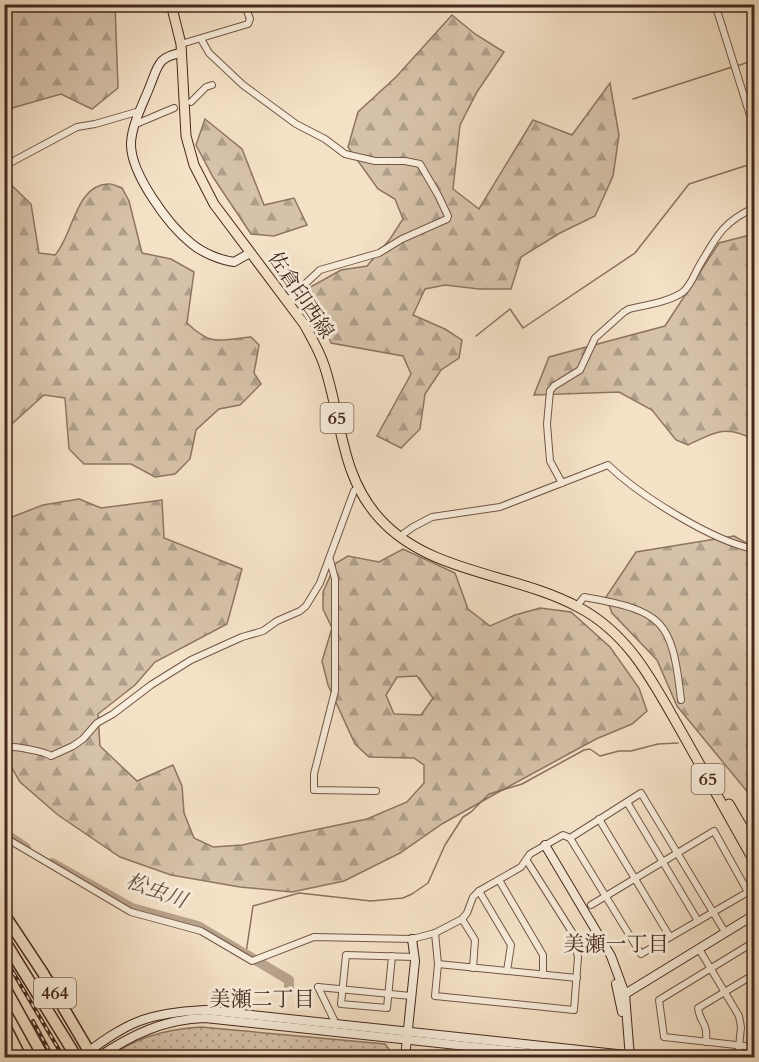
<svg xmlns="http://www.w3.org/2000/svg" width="759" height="1062" font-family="Cardo,'Noto Serif JP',serif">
<defs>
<pattern id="forest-firs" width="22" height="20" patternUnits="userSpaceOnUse" patternTransform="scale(1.5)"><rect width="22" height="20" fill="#d6c2a9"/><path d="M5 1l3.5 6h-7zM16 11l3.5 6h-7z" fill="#af9e89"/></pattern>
<pattern id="park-dots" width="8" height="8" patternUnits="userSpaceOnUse" patternTransform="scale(1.5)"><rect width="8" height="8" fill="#d6c2a9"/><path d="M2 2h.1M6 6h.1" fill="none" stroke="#af9e89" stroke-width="1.8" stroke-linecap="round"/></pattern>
</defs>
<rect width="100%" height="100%" fill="#f4e1c6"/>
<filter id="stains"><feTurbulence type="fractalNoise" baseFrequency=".00333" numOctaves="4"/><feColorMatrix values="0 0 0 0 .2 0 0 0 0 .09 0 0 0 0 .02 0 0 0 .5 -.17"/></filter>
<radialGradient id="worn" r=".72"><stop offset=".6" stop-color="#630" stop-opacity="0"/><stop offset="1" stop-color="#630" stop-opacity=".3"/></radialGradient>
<g fill="url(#forest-firs)" stroke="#8e7562" stroke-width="1.5" fill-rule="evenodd">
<path d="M4,5H115L118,88L92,109L61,94L5,110Z"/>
<path d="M452,15L475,34L504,52L477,92L460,125L453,189L479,209L533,120L572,135L610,83L619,135L613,176L595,216L560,233L521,257L511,289H479L445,285L425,289L413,315L445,329L462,340L459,358L441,370L425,394L420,429L401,448L377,436L411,374L403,356L331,343C325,324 312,309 305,290L341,270L367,266L390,239L403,219L395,199L378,189L348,147L358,112L396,77Z"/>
<path d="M205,119L242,149L264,205L294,198L307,225L274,236L251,234L213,177L196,145Z"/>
<path d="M5,179L31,204L39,253L55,255C73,236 75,185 108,184C112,183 118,187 122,188L129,201L142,253L171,259L194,272L187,323C212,347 219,340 251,337L259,345L254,373L261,384L240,405L219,409L196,430L190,459L175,474L155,477L131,464H84L69,449L65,398L44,395L5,430Z"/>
<path d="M754,234V440C727,424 714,432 688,445L676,440L652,410L619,392L534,395L549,357L665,326L719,243Z"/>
<path d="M79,499L101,508L162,500L164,538L242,569L227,624L155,662L135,685L98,714L100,746L137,781L173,765L182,786L184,813L194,838L213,847L242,845L367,819L407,802L424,783V765L414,758L369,757L355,744L328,685L322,661L332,628L323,609V592L336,563L348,556L379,562L403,549L455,573L468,609L490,626L515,615L540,608L571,612L610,647L639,688L647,711L632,724L596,739L495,794L442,824L400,853L344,881L292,892L240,887L171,875L120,857L58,815L20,782L5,756L4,520L43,505ZM417,676L433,698L421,715L394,714L386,695L397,677Z"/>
<path d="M734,536C739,539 746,542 751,546C759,557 752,601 749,615L754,617V800L677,706L657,660L612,613L606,597L636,552Z"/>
</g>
<path fill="url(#park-dots)" stroke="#8e7562" stroke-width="1.5" d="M201,1027L385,1044L395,1057H110C135,1037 169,1029 201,1027Z"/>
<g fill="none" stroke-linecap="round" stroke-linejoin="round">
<g stroke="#8a715f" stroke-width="1.5">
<path d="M591,4L599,7L607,4"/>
<path d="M737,66L754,60"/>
<path d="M633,99L732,67"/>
<path d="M476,336L510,309L523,328L635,253L689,184L754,163"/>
<path d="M246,953L253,906L299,893L371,901L403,898L412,894L428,883L445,845L463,817L471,812L489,794L522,784L584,750L590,749L600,756L619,751H631L658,744L678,743"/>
</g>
<g stroke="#b8a28c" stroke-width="10">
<path d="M4,833L26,848"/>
<path d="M52,863L132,908L198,926L289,980V987"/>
</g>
<defs>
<g id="street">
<path d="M715,4L754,128"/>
<path d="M201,39L209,53L243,85L296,124L325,139L345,154L375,161H405L420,164L438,195L448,216L447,219L402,239L379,253L320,270L287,301"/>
<path d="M181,44L248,24L250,19L247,11"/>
<path d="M191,102L206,87L212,85"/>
<path d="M136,124L174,108"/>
<path d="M6,165L77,127L95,124L140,111"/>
<path d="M562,483L550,461L547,424L550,391L554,386L580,370L595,338L624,312L629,309C646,305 669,302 683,292C690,286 694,276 698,268C715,239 722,222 754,208"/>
<path d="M399,537L413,527L432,517L500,507L608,465C639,495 712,541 754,549"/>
<path d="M330,560L335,579V691L314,774V790L376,791"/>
<path d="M577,606L584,597C664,611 672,620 681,700"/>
<path d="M4,747C14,746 44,751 51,756L73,746L83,739L97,723L113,714L151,685L191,660L242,637L263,631L277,621L300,611L306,606L320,583L354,491L358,488"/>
<path d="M627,802L698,921"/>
<path d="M599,819L670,937"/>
<path d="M4,837L131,912L201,931L252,961L314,937L412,939L435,933L462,919L467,913L473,897L479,891L521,867L530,854L563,835L570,838L641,954L748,892L714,831C673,856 632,880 591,905"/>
<path d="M570,838L641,793L725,932"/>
<path d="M499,880L543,955V975"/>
<path d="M479,891L511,945L507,971"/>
<path d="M462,919L475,940L473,968"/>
<path d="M435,933L438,964L435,996L574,1010L578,957L572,932L527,861"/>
<path d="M754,942L659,1000L664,1037L754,1047"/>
<path d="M699,949L739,1016L741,1027L738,1058"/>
<path d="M392,956L387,1008L341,1004L346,955L414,957"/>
<path d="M438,964L577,978"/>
<path d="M318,987L411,996"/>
<path d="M318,987L336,1024"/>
<path d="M706,1042C708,1021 700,1024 698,1008L748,978L751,977L754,980"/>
</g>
<g id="secondary">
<path d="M182,53C158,56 158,66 150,86C143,104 132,124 131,143C130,173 169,226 192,244C203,253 220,260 234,262L250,253"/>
<path d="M545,845L611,956L625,994L630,1058"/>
<path d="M616,984L622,1012"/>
<path d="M625,994L754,915"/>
<path d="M80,1058C127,1022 146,1013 205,1010L654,1058"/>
<path d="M97,1058C131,1035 164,1019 205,1018L577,1058"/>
<path d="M405,1058L415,961L412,939"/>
</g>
<g id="primary">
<path d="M171,4L181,44L186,136L194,165L214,204L304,324C311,337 319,350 324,365C342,418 340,477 381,520C431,574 515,573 578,607C632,635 656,688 685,738C708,779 731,820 754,861"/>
<path d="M729,804L754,847"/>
</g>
<g id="highway">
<path d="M4,914L43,973L93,1058"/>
<path d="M4,940L77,1058"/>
<path d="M4,986L44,1058"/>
<path d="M4,1024L21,1058"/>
</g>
</defs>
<use href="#street" stroke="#715646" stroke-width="8"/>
<use href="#secondary" stroke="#45281c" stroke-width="10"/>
<use href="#primary" stroke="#45281c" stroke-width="11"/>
<use href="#highway" stroke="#45281c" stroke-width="13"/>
<use href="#street" stroke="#f8ecda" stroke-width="6"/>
<use href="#secondary" stroke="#f8ecda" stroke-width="8"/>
<use href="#primary" stroke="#f4e1c6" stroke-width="9"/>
<use href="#highway" stroke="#f4e1c6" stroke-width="10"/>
<defs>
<g id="rail">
<path d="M4,957L64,1058"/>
<path d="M33,1021L53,1058"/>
</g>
</defs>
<use href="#rail" stroke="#45281c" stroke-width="4"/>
<use href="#rail" stroke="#f8ecda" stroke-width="1.5" stroke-dasharray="4.5" stroke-linecap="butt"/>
</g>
<g text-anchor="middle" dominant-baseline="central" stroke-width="6" stroke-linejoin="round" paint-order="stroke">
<g fill="#f8ecda" stroke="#7b6355" stroke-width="1.5">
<rect x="320.5" y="403" width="33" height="30" rx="4.5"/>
<rect x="691.5" y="764" width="33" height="30" rx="4.5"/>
<rect x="34" y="978" width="42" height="30" rx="4.5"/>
</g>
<g font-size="18" font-weight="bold" fill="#45281c">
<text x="337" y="418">65</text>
<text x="708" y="779">65</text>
<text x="55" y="993">464</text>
</g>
<g font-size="20" fill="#45281c" stroke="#f8ecda">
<text transform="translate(301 295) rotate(56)">佐倉印西線</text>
</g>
<g font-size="21" font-style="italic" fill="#684d3e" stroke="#f8ecda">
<text transform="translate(156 891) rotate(20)">松虫川</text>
</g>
<g font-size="21" fill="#45281c" stroke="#f8ecda">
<text x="616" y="944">美瀬一丁目</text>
<text x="262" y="999">美瀬二丁目</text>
</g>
</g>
<rect width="759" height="1062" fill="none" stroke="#f4e1c6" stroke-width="24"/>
<rect x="6" y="6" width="747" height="1050" fill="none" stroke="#45281c" stroke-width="3"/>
<rect x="12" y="12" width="735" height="1038" fill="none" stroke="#45281c" stroke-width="1.5"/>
<rect width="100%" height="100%" filter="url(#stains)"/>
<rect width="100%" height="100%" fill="url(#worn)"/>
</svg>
